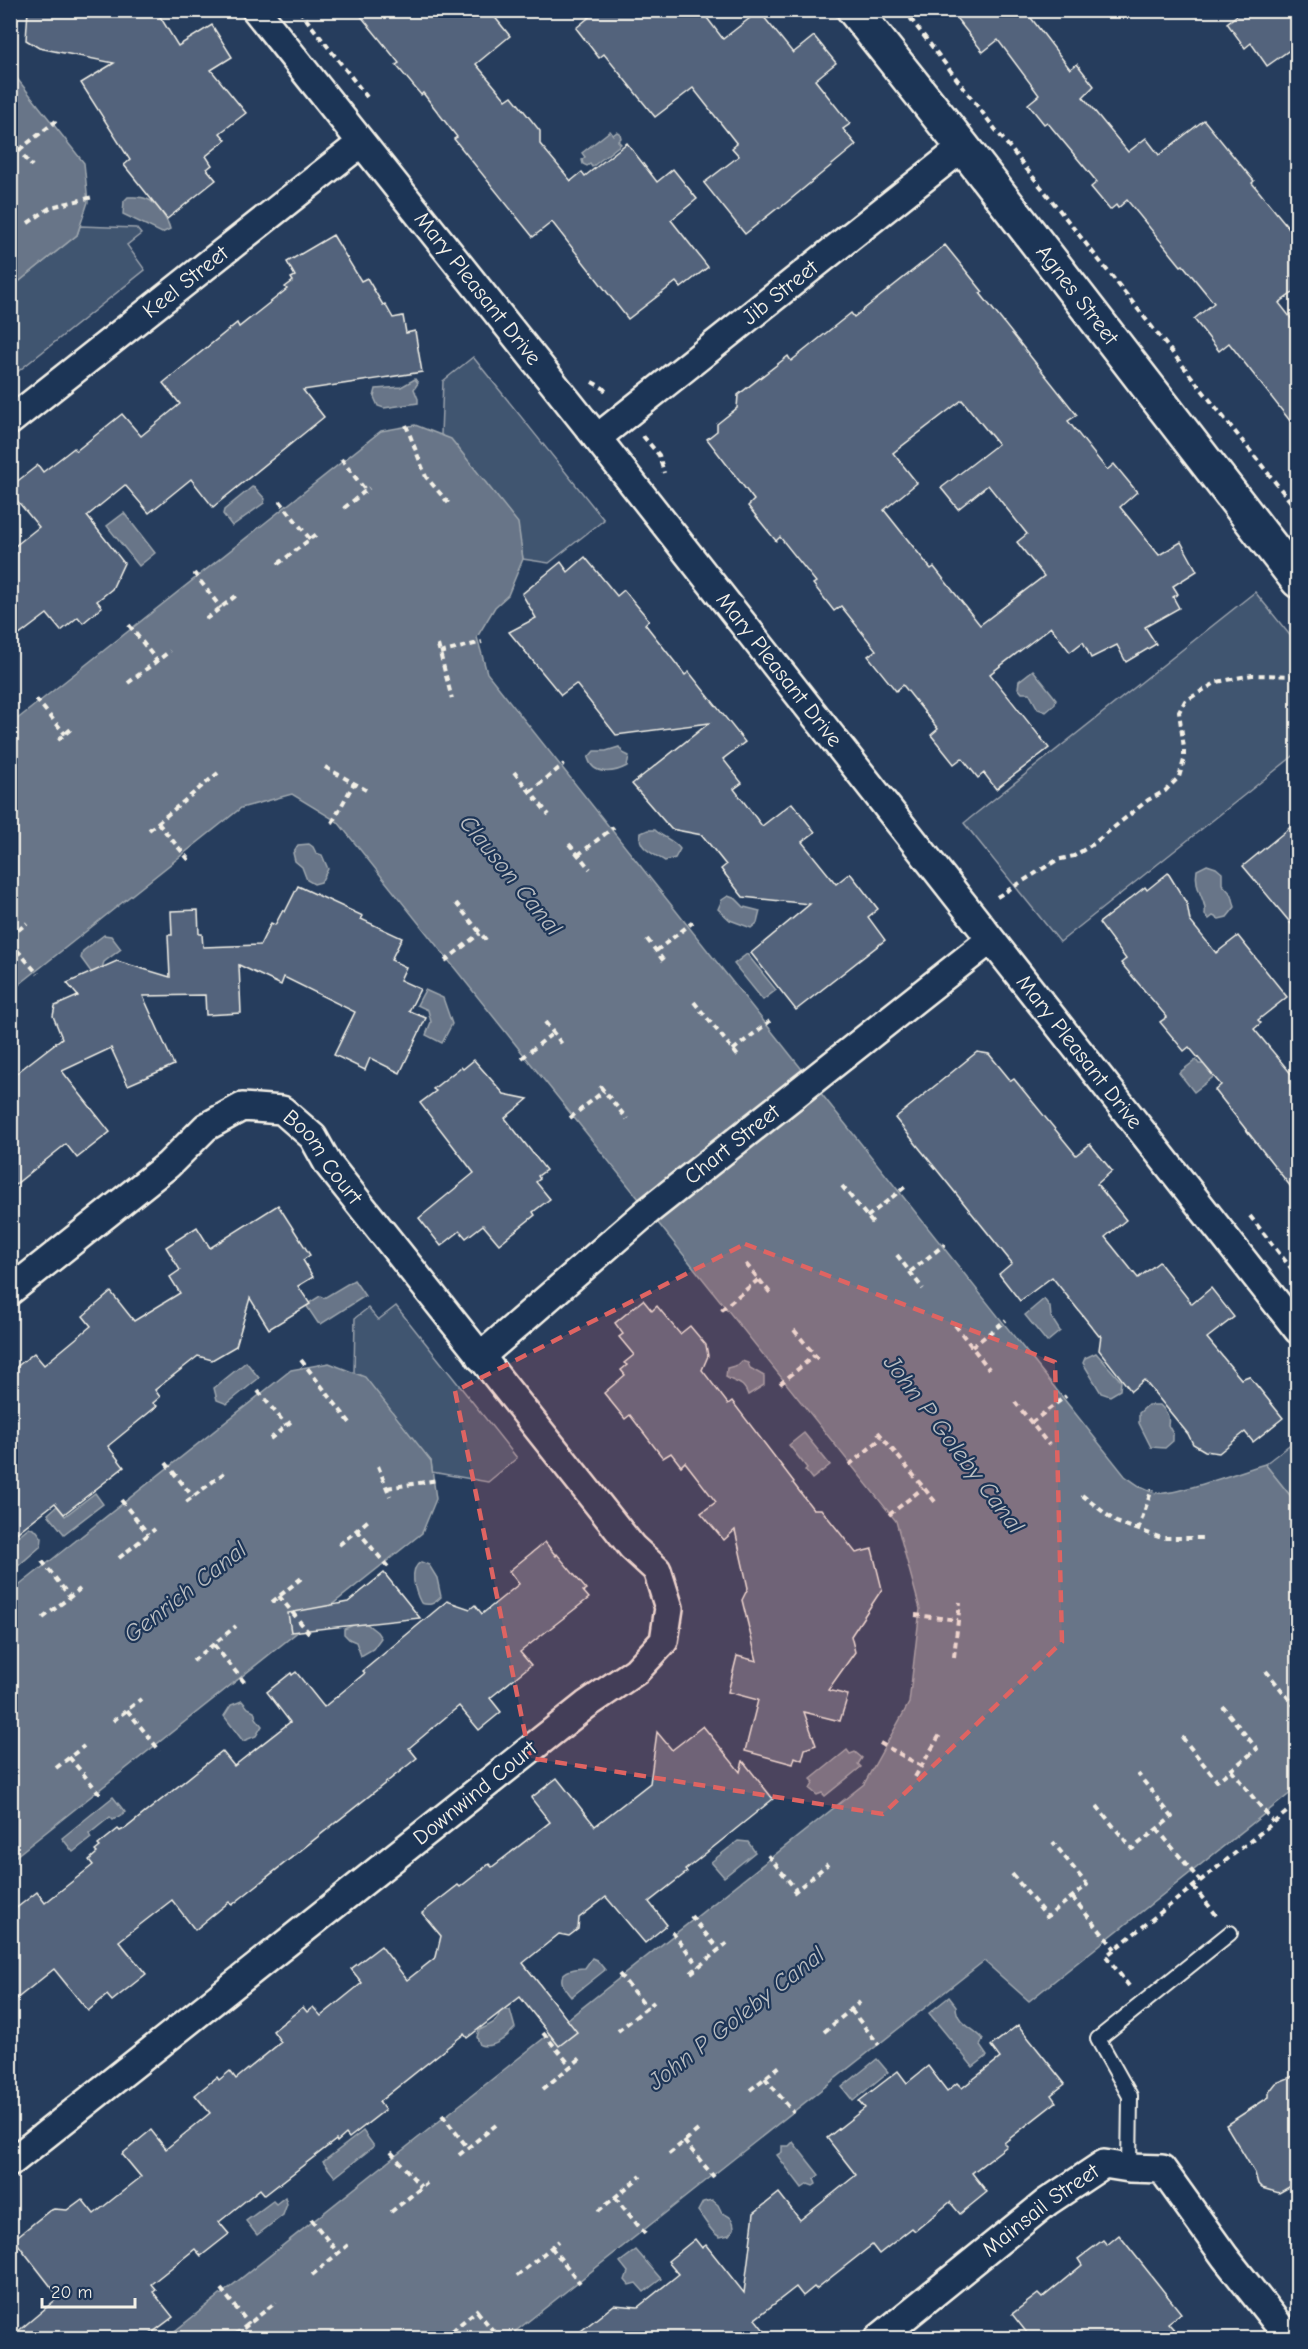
<svg xmlns="http://www.w3.org/2000/svg" width="1308" height="2349" font-family="'Comic Neue',sans-serif">
<rect width="100%" height="100%" fill="#263d5d"/>
<filter id="ink" filterUnits="userSpaceOnUse"><feTurbulence type="fractalNoise" baseFrequency=".0167" numOctaves="2"/><feDisplacementMap in="SourceGraphic" scale="12" xChannelSelector="R" yChannelSelector="G"/><feConvolveMatrix kernelMatrix="1 2 1 2 8 2 1 2 1" color-interpolation-filters="sRGB"/></filter>
<g filter="url(#ink)">
<g fill="#40546f" stroke="#9aa2ac" stroke-width="1.5">
<path d="M80,226L136,228L141,234L127,245L145,270L11,377V288L77,235Z"/>
<path d="M473,357L604,520L549,563L523,559L517,523L441,435L443,381Z"/>
<path d="M1255,592L1297,644V753L1060,942L964,823Z"/>
<path d="M396,1306L517,1458L488,1482L432,1472L431,1461L354,1374L355,1318L368,1308L378,1320Z"/>
<path d="M1297,1439V1504L1265,1464Z"/>
</g>
<g fill="#677588" stroke="#9fa7ae" stroke-width="1.5">
<path d="M11,71L84,163L88,202L77,235L11,288Z"/>
<path d="M610,131L613,135L617,132L620,134L621,138L618,141L621,144L592,167L590,164L587,166L583,164L582,160L585,157L582,153Z"/>
<path d="M128,197C133,197 141,196 147,199C156,202 168,220 170,229L162,233L123,214L124,201Z"/>
<path d="M415,379L418,383L414,389L418,399V403L384,408L378,406L374,397L376,389L401,387Z"/>
<path d="M415,425L451,439L518,523L523,559L508,595L495,607L477,637L487,673L1125,1476C1135,1483 1144,1491 1157,1493C1174,1496 1244,1470 1265,1464L1297,1504V1788L1029,2001L984,1961L507,2338H166L864,1784L909,1703L920,1609L896,1521L338,822L292,794L241,808L11,991V724L381,431Z"/>
<path d="M252,487L255,488L265,499L264,503L232,526L223,514L224,510Z"/>
<path d="M124,513L155,553L139,566L107,526Z"/>
<path d="M1033,670L1056,699L1055,704L1046,712L1038,709L1029,693H1022L1018,688L1019,681Z"/>
<path d="M619,747L623,753L629,756L627,766C614,773 593,776 588,758L594,751H606Z"/>
<path d="M648,830H655C663,838 674,840 680,849L675,858L665,861C654,854 636,848 641,833Z"/>
<path d="M309,844L313,847L316,853L322,855L328,869L321,882L314,884L307,880L302,867L295,861L293,853L298,845Z"/>
<path d="M1207,865L1216,868L1222,873V884L1232,895L1235,907L1227,917L1219,919L1213,916L1209,919L1205,915C1208,901 1193,890 1197,870Z"/>
<path d="M728,896L736,899L744,907L760,911L757,923L751,928L730,920L718,909L722,900Z"/>
<path d="M104,935L111,936L121,949L104,962L101,971L94,976L81,958L83,951Z"/>
<path d="M747,954L776,990L763,1000L734,964Z"/>
<path d="M425,990L443,998L452,1024L442,1043L426,1035L431,1022L428,1010L417,1005Z"/>
<path d="M1196,1060L1199,1064H1230L1194,1092L1179,1073Z"/>
<path d="M354,1280L365,1296L321,1324L318,1323L306,1305L320,1296L324,1298Z"/>
<path d="M1044,1299L1050,1307L1051,1317L1060,1331L1047,1342L1025,1315Z"/>
<path d="M1096,1353L1121,1381L1120,1390L1110,1396L1101,1393L1083,1363L1085,1358Z"/>
<path d="M742,1361L748,1363L750,1368L764,1376V1385L748,1395C743,1381 737,1384 726,1377L727,1368L738,1365Z"/>
<path d="M246,1362L259,1378L227,1404L217,1400L214,1388Z"/>
<path d="M329,1363L365,1377L431,1461L436,1499L422,1533L11,1860V1592L291,1370Z"/>
<path d="M1148,1405H1160C1166,1411 1170,1416 1168,1425L1173,1434V1441L1165,1448L1151,1447L1139,1423V1413Z"/>
<path d="M804,1433L830,1465L812,1479L805,1470L807,1468L789,1445Z"/>
<path d="M95,1493L103,1504L64,1534L48,1514L57,1506L65,1516Z"/>
<path d="M29,1527L37,1531L42,1538L41,1546L11,1572V1542Z"/>
<path d="M421,1562L429,1565L437,1578L441,1597C434,1604 430,1606 421,1603C415,1592 408,1569 421,1562Z"/>
<path d="M363,1621L377,1632L381,1638L373,1649L361,1656L356,1642L349,1639L344,1634V1629Z"/>
<path d="M242,1701L248,1708L254,1711L256,1718L262,1726L256,1736L243,1741L224,1716L231,1705Z"/>
<path d="M847,1750L850,1754L855,1752L862,1758L858,1764L861,1767L825,1796L822,1793L817,1795L810,1789L814,1782L811,1779Z"/>
<path d="M113,1797L125,1812L113,1820L110,1817L89,1834L91,1838L73,1852L62,1838Z"/>
<path d="M738,1841L748,1842L755,1852L724,1877L711,1862Z"/>
<path d="M592,1958L597,1960L605,1970L571,1997C555,1978 560,1969 585,1968Z"/>
<path d="M949,1997L956,2006C956,2024 973,2027 983,2039L980,2046L987,2056L973,2067L929,2013Z"/>
<path d="M500,2010H510L515,2028C506,2038 493,2049 480,2045L477,2037L479,2030C490,2025 498,2023 500,2010Z"/>
<path d="M877,2059L888,2072L853,2101L842,2087Z"/>
<path d="M363,2131L374,2146L335,2177L323,2162Z"/>
<path d="M793,2142L819,2175L814,2179L816,2184L813,2186L808,2184L802,2188L777,2155L782,2152V2146H789Z"/>
<path d="M285,2197L287,2204L283,2215L257,2235L246,2221L273,2201L276,2204Z"/>
<path d="M712,2200L718,2205L722,2213C730,2216 734,2219 734,2229L729,2235L720,2237C711,2233 705,2220 698,2211L703,2202Z"/>
<path d="M636,2250L661,2279L644,2292L636,2283L629,2285L625,2280L628,2272L620,2262Z"/>
</g>
<g fill="#52647b" stroke="#f4f1e8" stroke-width="1.5" fill-rule="evenodd">
<path d="M28,10H156L178,46L212,25L232,57L211,70L246,113L220,133L226,140L206,156L212,165L207,169L216,180L167,219L124,165L130,160L81,83L114,63L39,48L26,40Z"/>
<path d="M356,10H489L510,36L476,64L506,100L512,96L540,131V144L571,181L582,172L585,176L627,143L657,182L673,169L697,199L671,220L708,267L681,288L676,282L628,319L552,222L533,237L454,139L457,137L423,93L421,95L396,65L399,63Z"/>
<path d="M598,10H701L723,39L759,11L793,53L814,36L836,63L815,80L850,124L843,129L856,145L780,208L779,207L745,234L704,183L739,156L732,148L737,144L693,88L655,117L604,54L599,58L576,28Z"/>
<path d="M950,10H1025L1070,69L1077,64L1094,86L1083,97L1128,152L1146,138L1159,155L1204,120L1239,163L1254,181L1252,183L1298,239V289L1279,303L1298,327V431L1229,343L1219,351L1194,319L1214,303L1183,265L1181,266L1127,200L1118,208L1116,205L1110,210L1091,187L1097,182L1047,122L1044,124L1028,104L1039,95L998,40L983,52Z"/>
<path d="M1244,10H1298V44L1267,66L1251,43L1245,48L1227,23Z"/>
<path d="M333,235L361,281L367,278L383,305L385,304L393,318L403,316L406,333L415,331L422,372L303,390L324,417L213,507L191,479L149,513L125,485L87,516L124,563L112,589L97,601L102,607L83,623L78,617L61,631L47,614L10,642V550L39,527L10,492V487L38,465L43,472L74,448L76,451L122,414L141,436L180,404L163,383L237,323L239,327L287,289L285,287L293,281L291,278L295,276L287,262Z"/>
<path d="M945,245L983,292L980,293L1077,415L1068,421L1107,470L1114,464L1137,492L1120,507L1159,555L1181,542L1197,571L1173,586L1178,594L1173,597L1179,608L1145,627L1156,644L1126,662L1117,645L1091,658L1083,642L1070,652L1051,627L990,674L1049,748L996,789L984,773L978,778L962,758L954,764L931,735L938,729L903,685L896,691L868,656L876,650L841,606L834,611L813,584L816,582L780,537L776,541L748,506L754,500L707,439L717,431V424L737,408L738,395L788,356L791,361L851,313L854,317ZM962,400L998,444L941,488L958,509L988,485L1027,534L1017,542L1044,576L980,625L934,567L931,569L884,510L917,483L893,453Z"/>
<path d="M585,557L617,596L624,590L649,620L645,624L685,675L689,672L745,742L723,759L742,783L734,789L762,826L792,803L815,832L802,842L836,884L850,873L878,909L868,917L885,940L796,1010L751,953L810,904L743,897L721,869L726,865L702,835L671,829L632,784L709,723L616,735L576,684L561,695L509,632L536,618L522,594L561,562L568,572Z"/>
<path d="M1298,821V932L1243,866Z"/>
<path d="M1168,873L1187,904L1190,921L1216,953L1238,936L1287,997L1258,1020L1261,1023L1254,1029L1298,1082V1196L1215,1090L1221,1085L1189,1047L1184,1051L1160,1022L1167,1017L1121,963L1126,959L1099,923L1145,887L1147,890Z"/>
<path d="M298,886L363,916L361,919L402,938L391,960L406,967L400,980L420,989L409,1011L426,1018L400,1073L370,1058L365,1070L334,1055L355,1012L284,977L281,985L239,965L241,1013L206,1015L205,995L143,996L174,1065L128,1085L111,1048L62,1071L110,1132L77,1158L66,1144L11,1188L10,1078L62,1038L53,1016L55,1006L78,996L67,983L117,961L170,977L168,935H172L171,911L198,910L199,934H202L203,947L260,945L271,923L275,925L283,910L285,912Z"/>
<path d="M977,1052L989,1054L1011,1081L1014,1079L1076,1155L1090,1144L1112,1171L1097,1184L1126,1220L1105,1237L1138,1278L1159,1262L1192,1304L1211,1288L1234,1317L1207,1338L1241,1379L1249,1376L1283,1418L1253,1442L1245,1432L1219,1453L1205,1451L1193,1444L1188,1434L1144,1380L1131,1391L1099,1350L1101,1335L1099,1336L1052,1277L1020,1301L999,1274L1012,1263L895,1118Z"/>
<path d="M474,1060L504,1094L528,1099L505,1118L546,1170L538,1176L540,1179L536,1182L550,1199L533,1212L535,1215L499,1244L483,1225L466,1238L460,1231L441,1246L419,1218L474,1173L420,1103L436,1091L433,1089L461,1067L463,1069Z"/>
<path d="M278,1205L310,1255L303,1260L313,1277L298,1286L310,1304L269,1329L250,1298L236,1346L212,1360L198,1356L155,1390L160,1397L153,1403L157,1406L108,1446L124,1467L64,1514L55,1503L10,1538V1372L34,1353L44,1365L91,1326L83,1316L111,1292L134,1321L180,1293L170,1277L180,1270L166,1247L197,1227L210,1248Z"/>
<path d="M643,1300L652,1311L657,1306L680,1334L690,1326L706,1345L708,1356L702,1370L728,1404L732,1401L794,1482L793,1483L813,1509H821L856,1553L872,1549L882,1589L851,1636L855,1652L828,1690L848,1695L840,1721L804,1712L816,1745L805,1749L802,1760L795,1757L793,1764L745,1751L758,1700L728,1692L737,1656L757,1661L742,1600L748,1588L735,1530L724,1540L701,1513L716,1502L685,1462L681,1466L671,1453L663,1458L630,1415L625,1419L604,1393L625,1375L621,1370L627,1365L624,1363L634,1355L619,1337L623,1334L615,1323Z"/>
<path d="M545,1542L556,1556L557,1554L586,1589L583,1591L589,1598L520,1652L531,1665L490,1698L501,1712L479,1730L459,1706L409,1748L417,1758L232,1905L229,1902L195,1930L172,1900L119,1941L146,1974L112,2001L107,1995L88,2011L54,1969L10,2004V1913L37,1892L45,1903L93,1865L89,1860L97,1853L95,1851L100,1847L98,1845L118,1829L120,1831L126,1828L222,1751L234,1766L290,1722L267,1692L291,1673L292,1675L296,1672L324,1707L365,1673L363,1671L447,1601L470,1609L475,1605L482,1614L519,1584L509,1571Z"/>
<path d="M384,1573L420,1618L291,1632L288,1613L348,1602Z"/>
<path d="M703,1726L740,1772L743,1761L773,1799L685,1870L687,1872L649,1902L667,1925L645,1943L606,1897L579,1918L578,1929L569,1936L559,1934L523,1963L577,2032L559,2046L520,1997L467,2038L464,2034L379,2102L385,2110L349,2138L346,2134L337,2142L336,2140L265,2195L260,2189L219,2222L229,2234L201,2256L195,2249L151,2284L156,2290L153,2292L173,2317L145,2338H10L59,2297L14,2239L49,2211L54,2209L67,2210L82,2199L94,2214L141,2177L122,2154L151,2130L166,2149L210,2113L195,2095L217,2077L219,2080L230,2071L236,2079L281,2042L273,2031L303,2007L307,2012L313,2007L321,2016L362,1983L351,1969L381,1946L407,1980L436,1957L441,1936L422,1913L458,1885L460,1887L489,1864L492,1867L550,1822L531,1798L557,1778L595,1826L650,1783L657,1732L672,1750Z"/>
<path d="M1018,2025L1065,2084L1051,2095L1056,2102L1004,2143L1007,2146L972,2173L987,2192L960,2214L950,2202L915,2231L912,2228L879,2254L872,2245L816,2289L814,2287L803,2296L796,2287L755,2319L770,2338H572L614,2305L638,2307L679,2274L668,2261L695,2239L702,2248L706,2245L744,2293L754,2213L779,2193L800,2220L856,2175L827,2138L865,2108L859,2101L898,2071L907,2083L928,2066L947,2091L957,2083L962,2088L1000,2058L991,2046Z"/>
<path d="M1298,2074V2182L1279,2193L1262,2188L1258,2184L1255,2173L1226,2125L1269,2097V2092L1276,2083Z"/>
<path d="M1119,2235L1181,2313L1168,2323L1182,2338H1031L1012,2314L1038,2294L1042,2298L1082,2265L1078,2259L1103,2240L1107,2245Z"/>
</g>
<g fill="none" stroke-linecap="round" stroke-linejoin="round">
<defs>
<path id="service" d="M1129,2168L1130,2096L1098,2039L1230,1933"/>
<g id="minor">
<path id="s1" d="M256,10L597,438L1298,1330"/>
<path id="s2" d="M10,421L361,143"/>
<path id="s3" d="M597,438L963,147"/>
<path id="s4" d="M10,1291L168,1165L206,1127L242,1107L282,1110L313,1137L328,1164L632,1547L657,1570L669,1608L664,1641L636,1671L586,1705L10,2163"/>
<path id="s5" d="M480,1357L648,1211L990,940"/>
<path id="s6" d="M879,2338L1047,2202L1104,2164L1129,2168L1162,2169L1225,2257L1289,2338"/>
</g>
<g id="tertiary">
<path id="s7" d="M854,10L963,147L1298,581"/>
</g>
</defs>
<use href="#service" stroke="#f4f1e8" stroke-width="18"/>
<use href="#minor" stroke="#f4f1e8" stroke-width="32"/>
<use href="#tertiary" stroke="#f4f1e8" stroke-width="38"/>
<g stroke="#f4f1e8" stroke-width="4" stroke-dasharray="6 4.5" stroke-linecap="butt">
<path d="M299,10L367,97"/>
<path d="M904,10L995,129L1298,511"/>
<path d="M10,140L32,166"/>
<path d="M19,150L56,121"/>
<path d="M28,223L51,207L93,197"/>
<path d="M592,382L603,388L608,394"/>
<path d="M406,425L426,477L451,506"/>
<path d="M643,436L659,455L664,473"/>
<path d="M341,459L366,491"/>
<path d="M280,501L310,539"/>
<path d="M344,508L369,488"/>
<path d="M278,564L318,533"/>
<path d="M194,573L221,608"/>
<path d="M206,619L237,595"/>
<path d="M129,625L157,661"/>
<path d="M438,645L452,699"/>
<path d="M440,653L482,642"/>
<path d="M128,683L170,651"/>
<path d="M36,699L65,734"/>
<path d="M58,740L71,729"/>
<path d="M325,767L366,790"/>
<path d="M514,772L549,815"/>
<path d="M530,792L564,764"/>
<path d="M158,823L189,860"/>
<path d="M332,823L354,783"/>
<path d="M149,830L218,773"/>
<path d="M569,844L590,869"/>
<path d="M578,855L614,827"/>
<path d="M997,897L1057,860L1074,856L1093,844L1148,800L1165,791L1179,777L1184,760V748L1179,712L1185,701L1217,682L1252,675L1298,676"/>
<path d="M456,903L486,940"/>
<path d="M10,937L27,923"/>
<path d="M647,939L666,964"/>
<path d="M10,942L38,974"/>
<path d="M656,951L693,922"/>
<path d="M445,961L480,933"/>
<path d="M694,1002L738,1056"/>
<path d="M545,1022L562,1044"/>
<path d="M733,1050L770,1021"/>
<path d="M522,1058L553,1033"/>
<path d="M600,1086L627,1119"/>
<path d="M570,1118L604,1091"/>
<path d="M842,1186L875,1226"/>
<path d="M1250,1216L1298,1277"/>
<path d="M867,1217L905,1187"/>
<path d="M897,1255L923,1289"/>
<path d="M746,1264L772,1295"/>
<path d="M910,1272L945,1244"/>
<path d="M721,1310L759,1279"/>
<path d="M955,1325L989,1369"/>
<path d="M794,1330L818,1359"/>
<path d="M972,1347L1006,1320"/>
<path d="M301,1360L351,1424"/>
<path d="M780,1384L815,1355"/>
<path d="M258,1391L286,1425"/>
<path d="M1015,1402L1049,1445"/>
<path d="M1031,1423L1066,1396"/>
<path d="M878,1432L937,1504"/>
<path d="M270,1439L293,1420"/>
<path d="M166,1463L193,1497"/>
<path d="M849,1465L882,1438"/>
<path d="M378,1466L390,1496"/>
<path d="M387,1488L438,1480"/>
<path d="M1082,1495L1116,1522L1162,1538H1206"/>
<path d="M121,1500L148,1534"/>
<path d="M186,1502L224,1473"/>
<path d="M889,1515L923,1488"/>
<path d="M357,1530L388,1567"/>
<path d="M1138,1530L1152,1489"/>
<path d="M339,1545L371,1518"/>
<path d="M119,1558L155,1529"/>
<path d="M42,1561L70,1597"/>
<path d="M279,1596L309,1633"/>
<path d="M272,1602L304,1576"/>
<path d="M915,1615L958,1620"/>
<path d="M43,1618L80,1589"/>
<path d="M214,1645L245,1683"/>
<path d="M954,1657L960,1602"/>
<path d="M193,1661L236,1626"/>
<path d="M1266,1671L1298,1710"/>
<path d="M127,1710L160,1751"/>
<path d="M113,1721L141,1699"/>
<path d="M1182,1737L1217,1781L1257,1749L1223,1707"/>
<path d="M880,1743L921,1766"/>
<path d="M69,1757L100,1794"/>
<path d="M56,1768L84,1746"/>
<path d="M1231,1770L1273,1822"/>
<path d="M915,1777L941,1733"/>
<path d="M1097,1806L1132,1849L1172,1817L1138,1774"/>
<path d="M1157,1829L1200,1881"/>
<path d="M768,1855L796,1890"/>
<path d="M1012,1874L1047,1917L1087,1885L1053,1842"/>
<path d="M1193,1886L1217,1916"/>
<path d="M793,1893L828,1864"/>
<path d="M1072,1897L1115,1949"/>
<path d="M691,1916L719,1950"/>
<path d="M672,1932L699,1966"/>
<path d="M691,1973L727,1943"/>
<path d="M619,1974L647,2008"/>
<path d="M1129,1986L1106,1956L1298,1803"/>
<path d="M851,2010L879,2045"/>
<path d="M618,2031L654,2002"/>
<path d="M824,2032L860,2002"/>
<path d="M543,2033L571,2066"/>
<path d="M765,2078L794,2113"/>
<path d="M543,2089L582,2057"/>
<path d="M750,2090L780,2066"/>
<path d="M442,2115L468,2148"/>
<path d="M684,2141L714,2177"/>
<path d="M391,2152L421,2187"/>
<path d="M669,2154L698,2130"/>
<path d="M459,2155L496,2125"/>
<path d="M615,2197L645,2234"/>
<path d="M598,2211L641,2176"/>
<path d="M391,2212L427,2183"/>
<path d="M311,2219L338,2253"/>
<path d="M551,2247L580,2283"/>
<path d="M312,2275L348,2245"/>
<path d="M517,2276L559,2241"/>
<path d="M221,2289L249,2324"/>
<path d="M477,2311L499,2338"/>
<path d="M235,2335L276,2302"/>
<path d="M444,2338L478,2309"/>
</g>
<use href="#service" stroke="#1d3557" stroke-width="14"/>
<use href="#minor" stroke="#1d3557" stroke-width="27"/>
<use href="#tertiary" stroke="#1d3557" stroke-width="33"/>
</g>
</g>
<path fill="#df6462" fill-opacity="0.2" stroke="#df6462" stroke-width="4.5" stroke-dasharray="12 8" stroke-linejoin="round" d="M745,1244L1055,1362L1062,1642L883,1814L530,1758L455,1391Z"/>
<g text-anchor="middle" dominant-baseline="central" stroke-width="4.5" stroke-linejoin="round" paint-order="stroke">
<g font-size="22" fill="#f4f1e8" stroke="#1d3557">
<text stroke="none"><textPath href="#s2" startOffset="224">Keel Street</textPath></text>
<text stroke="none"><textPath href="#s1" startOffset="356">Mary Pleasant Drive</textPath></text>
<text stroke="none"><textPath href="#s3" startOffset="234">Jib Street</textPath></text>
<text stroke="none"><textPath href="#s7" startOffset="362">Agnes Street</textPath></text>
<text stroke="none"><textPath href="#s1" startOffset="842">Mary Pleasant Drive</textPath></text>
<text stroke="none"><textPath href="#s1" startOffset="1328">Mary Pleasant Drive</textPath></text>
<text stroke="none"><textPath href="#s5" startOffset="330">Chart Street</textPath></text>
<text stroke="none"><textPath href="#s4" startOffset="400">Boom Court</textPath></text>
<text transform="translate(475 1793) rotate(-39)">Downwind Court</text>
<text stroke="none"><textPath href="#s6" startOffset="206">Mainsail Street</textPath></text>
</g>
<g font-size="24" font-style="italic" fill="#bcbfc2" stroke="#1d3557">
<text transform="translate(511 875) rotate(51)">Clauson Canal</text>
<text transform="translate(954 1444) rotate(53)">John P Goleby Canal</text>
<text transform="translate(185 1592) rotate(-38)">Genrich Canal</text>
<text transform="translate(736 2018) rotate(-38)">John P Goleby Canal</text>
</g>
</g>
<rect width="1308" height="2349" fill="none" stroke="#1d3557" stroke-width="36"/>
<rect x="18" y="18" width="1272" height="2313" fill="none" stroke="#f4f1e8" stroke-width="2" filter="url(#ink)"/>
<path d="M42 2298v9h93v-9" fill="none" stroke="#f4f1e8" stroke-width="3"/>
<text x="51" y="2298" font-size="18" fill="#f4f1e8" stroke="#1d3557" stroke-width="4.5" paint-order="stroke">20 m</text>
</svg>
